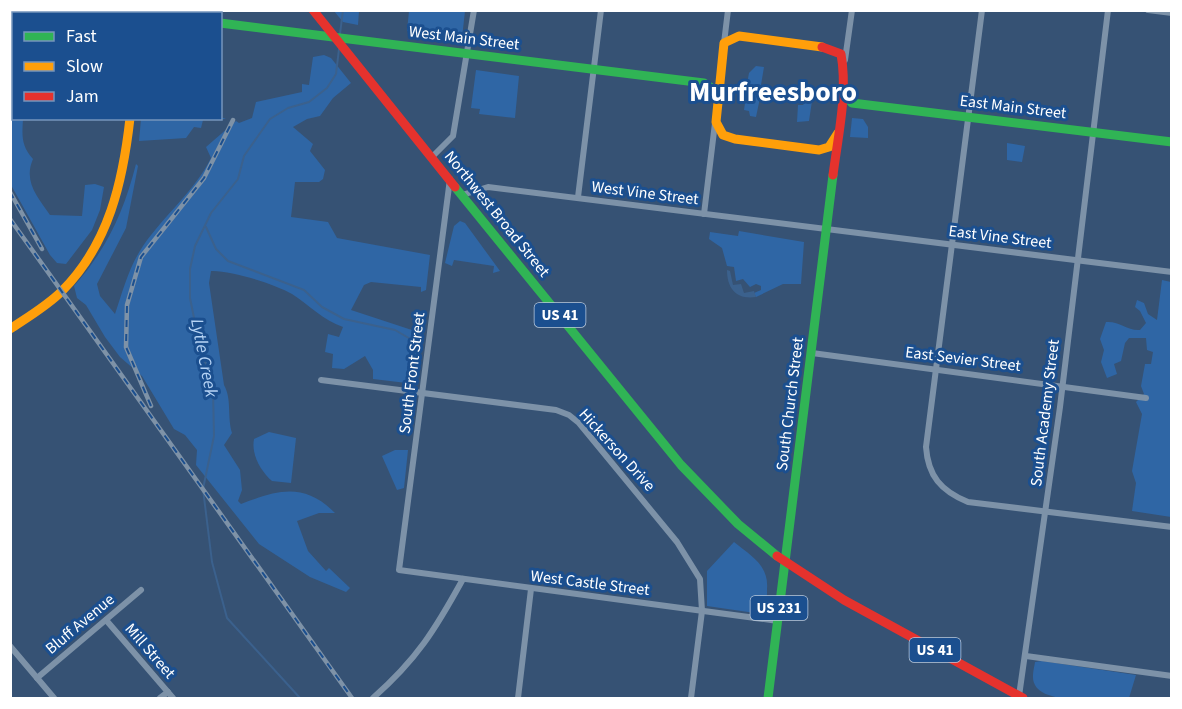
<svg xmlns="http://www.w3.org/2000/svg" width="1182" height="709" font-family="'Source Sans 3',sans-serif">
<rect width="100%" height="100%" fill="#365274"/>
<g fill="#2f66a5">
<path d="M334,11H359L358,25L343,22Z"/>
<path d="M409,11H465L462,38L407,31Z"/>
<path d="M324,55L331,58L351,83L333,98L320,116L307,119L293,127L313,144L310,151L325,170L323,179L319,182H295L291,217L328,222L337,238L430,255L426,290L421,292V287L371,282L364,285L351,310L421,333L415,384L373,379V370L365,356L344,369L332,368L333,354L325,352L328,334L339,337L343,327C323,320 309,305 292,294C275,284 230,270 211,271L209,283L224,385C232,399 227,417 232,433L224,445L240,470L242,490L238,501L241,504C278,490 304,482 335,513H319L297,521L308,551L326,571L329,568L350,588L346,592L310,577L259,544L196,465L197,450L185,435L174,429L142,376L120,357L105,337L86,305L77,298L74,286C107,249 124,211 136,164L138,166L126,228L97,284L100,296L115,314C123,290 129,267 143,246C165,214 194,192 211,158L206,147L236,121L239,123L252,118L256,102L302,92V84L309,85L313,57Z"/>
<path d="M756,66L764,67L761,85L755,89L747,84L749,73Z"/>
<path d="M476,70L519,76L515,118L479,114L480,109L471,108Z"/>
<path d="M11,73L13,74L14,118L23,119C22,135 21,146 33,159C23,182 38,197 50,215L82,216L85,185L95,184L104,187L100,210L92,230L66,264L57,263L50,255L11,185Z"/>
<path d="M753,93L760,98L756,117L750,116L749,111L744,110L746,96Z"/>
<path d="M807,100L812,101L809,121L797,122L798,105H803Z"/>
<path d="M221,117L226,119L203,120L201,128L194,127L186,138L139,141L141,119Z"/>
<path d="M852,118L863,119L868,127V138L850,137Z"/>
<path d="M1007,143L1025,146L1022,162L1007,160Z"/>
<path d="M460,221L465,223L500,271L493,273L494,266L454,260L452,266L445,263L454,226Z"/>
<path d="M739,231L804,242L801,284H783L756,297L754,293L761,290V286L756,284L750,287L743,279L736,281L734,267L727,266L722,248L709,239L710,232L738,236Z"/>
<path d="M1162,280L1171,282V517L1132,511L1136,483L1132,471L1142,414L1136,402L1144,394L1141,386L1145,364H1151L1153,352L1147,350L1146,338H1129L1125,343L1121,361L1114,364L1117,374L1107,378L1101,362L1104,350L1100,339L1106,322C1120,321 1127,331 1140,330L1146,323L1140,311L1135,307L1137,300L1144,303L1148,314L1157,320Z"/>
<path d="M269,432L296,438L291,483L272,481C261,471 251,455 254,439Z"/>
<path d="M395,450H408L404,488L397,490L382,456Z"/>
<path d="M734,542C751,556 769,565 767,589C767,598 767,604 762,611L755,613L707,606V571Z"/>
<path d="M1042,661L1136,675L1129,698C1107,698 1046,706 1035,685C1031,678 1034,669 1035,662Z"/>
</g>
<path fill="#3b618d" d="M727,270L730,271L733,285L741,284L744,293L754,291L756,297C737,300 727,289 727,270Z"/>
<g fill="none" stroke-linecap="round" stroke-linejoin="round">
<g stroke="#3b618d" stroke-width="2">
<path d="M340,34L343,10"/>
<path d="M206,227L216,249L228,261L304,290L322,307L344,319L395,330L419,344"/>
<path d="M300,698L227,618L212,562L203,489L214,436L213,390L197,333L190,298V269L195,246L211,213L238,179L244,156L258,136L270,119L288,108L309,102L327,88L336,74L339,49"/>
</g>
<g stroke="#7d92a8" stroke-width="6">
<path d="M117,10L140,13"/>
<path d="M982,10L926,447C928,476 941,491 968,502L1172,527"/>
<path d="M1148,10L1172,13"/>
<path d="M724,43L728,10"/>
<path d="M845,60L852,10"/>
<path d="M432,157L453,136L474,10"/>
<path d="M450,179L399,570L778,621"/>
<path d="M462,195L488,187L1172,272"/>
<path d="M578,197L601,10"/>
<path d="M704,214L715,123"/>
<path d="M812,353L1146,398"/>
<path d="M321,380L556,410L569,415L579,423L677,542L700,579L702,611L691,698"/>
<path d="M106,620L173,698"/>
<path d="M10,646L54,698"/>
<path d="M1026,656L1172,676"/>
<path d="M37,678L141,590"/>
<path d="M1019,696L1060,407L1108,10"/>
<path d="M160,698L168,692"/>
<path d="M373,698C417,659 435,630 463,579"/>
<path d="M518,698L531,589"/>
</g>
<g stroke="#30b455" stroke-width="9">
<path d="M220,23L704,83L713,89L719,98"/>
<path d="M841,90L852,103L1172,142"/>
<path d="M455,187L681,465L738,524L777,556"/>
<path d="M785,562L833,175"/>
<path d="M768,698L785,562"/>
</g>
<g stroke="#ff9f0a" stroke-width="9">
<path d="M822,47L739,36L724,43L716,122L723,135L735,139L819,150L829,147L838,133"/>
<path d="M10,329C28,317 47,306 62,291C109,244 123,181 130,118"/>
</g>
<g stroke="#e5322d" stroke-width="9">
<path d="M313,10L455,187"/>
<path d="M140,14H142"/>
<path d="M822,47L841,54C848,93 838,136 833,175"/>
<path d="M777,556L844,600L1023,698"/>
</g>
<defs>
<g id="rail">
<path d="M10,192L42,249"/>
<path d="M10,219L352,698"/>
<path d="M151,406L126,347L127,305L141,257L204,178L233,120"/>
</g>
</defs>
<use href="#rail" stroke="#7e92a7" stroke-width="4.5"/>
<use href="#rail" stroke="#1b4f8f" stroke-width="2" stroke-dasharray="7" stroke-linecap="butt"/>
</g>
<g text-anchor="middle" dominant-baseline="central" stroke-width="6" stroke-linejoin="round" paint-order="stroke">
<g fill="#1b4f8f" stroke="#bbcadd" stroke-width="1.5">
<rect x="534.5" y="303" width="51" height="24" rx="4.5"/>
<rect x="750.5" y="596" width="57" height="24" rx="4.5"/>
<rect x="909.5" y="638" width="51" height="24" rx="4.5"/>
</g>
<g font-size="15" font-weight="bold" fill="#fff">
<text x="560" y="315">US 41</text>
<text x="779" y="608">US 231</text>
<text x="935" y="650">US 41</text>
</g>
<g font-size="16" fill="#fff" stroke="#1b4f8f">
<text transform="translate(464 38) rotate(7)">West Main Street</text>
<text transform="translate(1013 107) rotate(7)">East Main Street</text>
<text transform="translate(645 193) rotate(7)">West Vine Street</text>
<text transform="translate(497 214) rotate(51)">Northwest Broad Street</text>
<text transform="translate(1000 237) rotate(7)">East Vine Street</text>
<text transform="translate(963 359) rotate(7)">East Sevier Street</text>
<text transform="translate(412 373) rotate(-83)">South Front Street</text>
<text transform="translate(790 404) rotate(-83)">South Church Street</text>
<text transform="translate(1045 413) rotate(-83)">South Academy Street</text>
<text transform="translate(617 450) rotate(48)">Hickerson Drive</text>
<text transform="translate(590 583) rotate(7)">West Castle Street</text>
<text transform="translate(80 624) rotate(-40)">Bluff Avenue</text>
<text transform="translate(150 651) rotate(49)">Mill Street</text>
</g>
<g font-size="18" font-style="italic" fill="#b5d3f5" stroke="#1b4f8f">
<text transform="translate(204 358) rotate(79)">Lytle Creek</text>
</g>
<g font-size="28" font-weight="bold" fill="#fff" stroke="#1b4f8f">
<text x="773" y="92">Murfreesboro</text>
</g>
</g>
<rect width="1182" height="709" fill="none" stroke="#ffffff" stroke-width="24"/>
<rect x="12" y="12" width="210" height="108" fill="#1b4f8f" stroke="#7695bc" stroke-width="1.5"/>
<rect x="24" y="32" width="30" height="9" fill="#30b455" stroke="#7695bc" stroke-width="1.5"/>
<text x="66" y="42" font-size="18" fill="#ffffff">Fast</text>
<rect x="24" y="62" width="30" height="9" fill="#ff9f0a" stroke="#7695bc" stroke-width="1.5"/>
<text x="66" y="72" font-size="18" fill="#ffffff">Slow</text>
<rect x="24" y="92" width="30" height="9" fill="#e5322d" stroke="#7695bc" stroke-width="1.5"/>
<text x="66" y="102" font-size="18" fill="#ffffff">Jam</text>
</svg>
